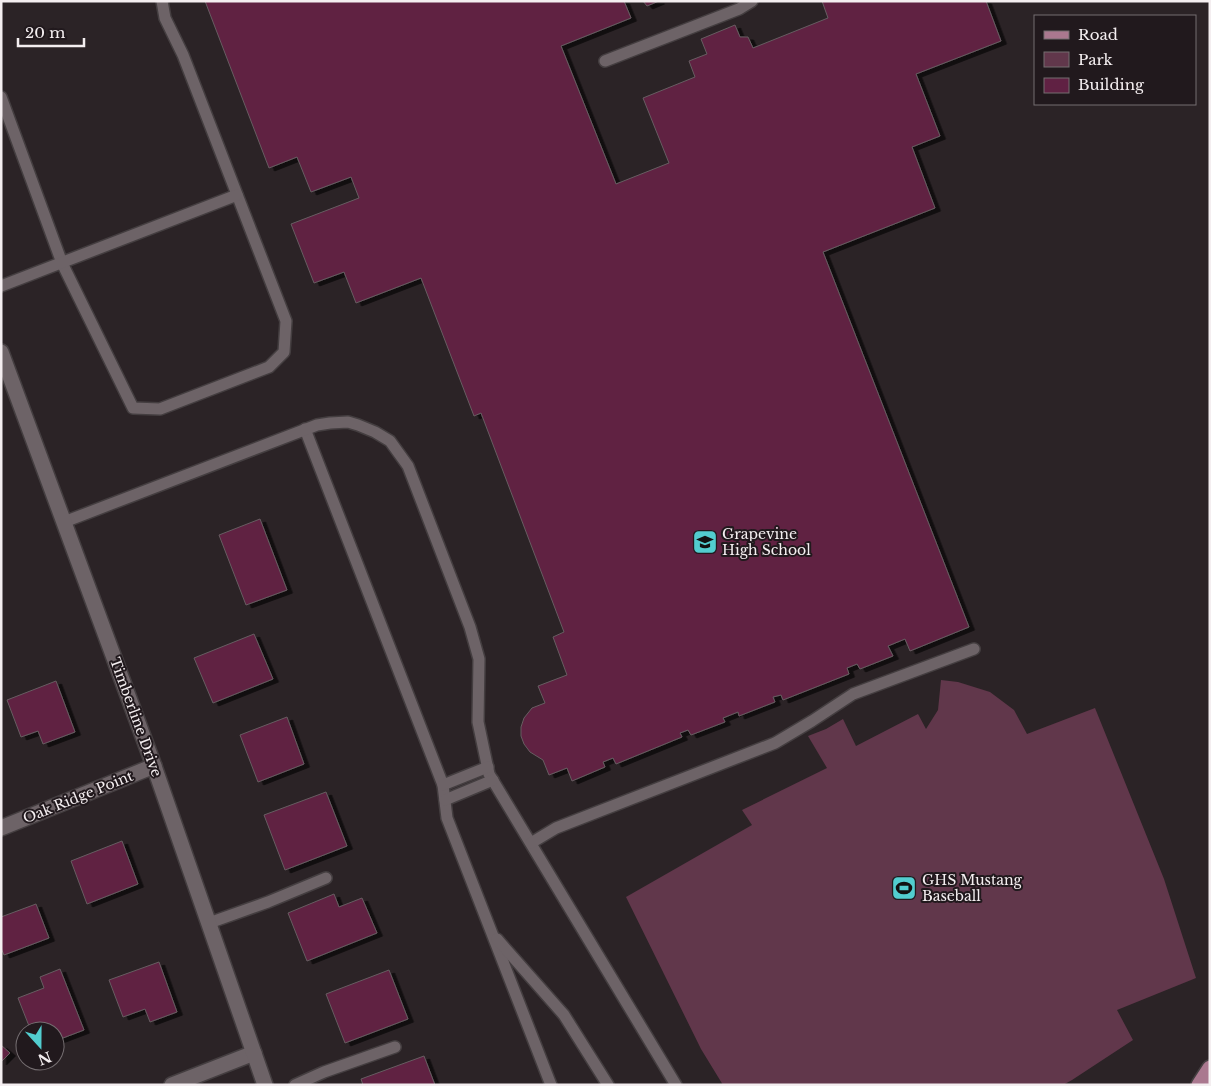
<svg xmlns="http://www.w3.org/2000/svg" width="1211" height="1086" font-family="'Libre Baskerville',serif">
<defs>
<filter id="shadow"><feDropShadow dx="5.5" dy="3" stdDeviation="0" flood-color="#0009"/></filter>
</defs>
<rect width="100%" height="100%" fill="#2b2326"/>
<path fill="#61374b" d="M941,680L958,682L990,692L1014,710L1027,734L1095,708L1164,879L1196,978L1117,1010L1133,1040L1072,1080L1063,1085H723L701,1049L626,897L752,825L742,810L827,768L808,736L826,729L843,719L856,746L918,714L926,729L938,710Z"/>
<g fill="#602143" stroke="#675d61" filter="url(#shadow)">
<path d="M205,1H624L631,18L561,46L616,184L669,163L643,98L695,77L689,61L707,54L701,39L735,25L740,37H748L753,48L828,18L822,1H986L1001,41L916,74L940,136L912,147L935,208L823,252L969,627L910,651L905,639L888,646L893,656L860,669L857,664L847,668L849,674L783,700L781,695L773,697L775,702L739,716L738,712L723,718L725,722L691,735L688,730L680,733L682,737L616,764L613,758L603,762L605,767L572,781L567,768L549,775L543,760L530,752L524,744L521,736V727L524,718L532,708L545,703L538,686L567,675L553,637L564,632L481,413L474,416L421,278L356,303L344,272L314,283L291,224L359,198L351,177L311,192L297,157L269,168Z"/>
<path d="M643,1H659L647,6Z"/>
<path d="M260,519L287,590L246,605L219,535Z"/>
<path d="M254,634L273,679L213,703L194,658Z"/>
<path d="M56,681L75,732L43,744L38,731L21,737L7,700Z"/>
<path d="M287,717L304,764L258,782L240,735Z"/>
<path d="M326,792L347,846L285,870L264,815Z"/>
<path d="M122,841L138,884L87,904L71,861Z"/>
<path d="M334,894L339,907L362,898L377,933L307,961L288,913Z"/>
<path d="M36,904L49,938L4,955L1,948V917Z"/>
<path d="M159,962L177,1012L150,1022L145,1009L123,1017L109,980Z"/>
<path d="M60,969L84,1030L55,1041V1031H31L18,998L44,988L40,977Z"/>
<path d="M389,970L408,1019L345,1043L326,994Z"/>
<path d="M1,1045L10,1053L1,1062Z"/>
<path d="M424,1056L435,1085H363L361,1079Z"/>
</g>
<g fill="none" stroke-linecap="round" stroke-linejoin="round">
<defs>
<g id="lane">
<path d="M605,61L739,9L752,1"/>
<path d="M1,97L62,263L133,408L160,409L269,367L284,352L286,321L183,55L165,18L162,1"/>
<path d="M1,286L237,195"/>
<path d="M305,429L443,785L447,818L551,1085"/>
<path d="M64,522L317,425L330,423L348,422L358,425L375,432L390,441L408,466L470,627L479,659L478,722L489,774L676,1085"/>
<path d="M443,785L488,767"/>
<path d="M445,800L493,780"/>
<path d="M531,843L556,828L775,743L812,721L853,694L974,649"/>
<path d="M209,923L268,902L326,878"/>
<path d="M497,939L564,1015L608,1085"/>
<path d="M295,1085L324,1072L395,1047"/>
</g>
<g id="street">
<path d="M1,828L154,766"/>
<path d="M172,1085L254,1053"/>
</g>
<path id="secondary" d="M1,352L154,766L265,1085"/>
<path id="primary" d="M1199,1085L1210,1068"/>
</defs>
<use href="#lane" stroke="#443e40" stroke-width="14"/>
<use href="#street" stroke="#443e40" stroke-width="18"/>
<use href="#secondary" stroke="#443e40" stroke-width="18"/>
<use href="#primary" stroke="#443e40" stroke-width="18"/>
<use href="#lane" stroke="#6d6367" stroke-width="11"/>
<use href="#street" stroke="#6d6367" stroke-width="15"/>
<use href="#secondary" stroke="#6d6367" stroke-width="15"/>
<use href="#primary" stroke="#aa788f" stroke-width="15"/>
</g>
<defs>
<symbol id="school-square" viewBox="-11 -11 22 22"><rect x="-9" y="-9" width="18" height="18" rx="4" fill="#52cdcf" stroke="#21191d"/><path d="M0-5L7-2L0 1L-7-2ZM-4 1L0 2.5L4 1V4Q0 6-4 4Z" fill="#111"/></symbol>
<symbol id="stadium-square" viewBox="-11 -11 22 22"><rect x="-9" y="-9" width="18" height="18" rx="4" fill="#52cdcf" stroke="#21191d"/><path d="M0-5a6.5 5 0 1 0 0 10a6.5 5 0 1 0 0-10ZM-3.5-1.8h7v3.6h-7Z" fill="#111"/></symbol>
</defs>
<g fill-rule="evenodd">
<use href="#school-square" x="691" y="528" width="28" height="28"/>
<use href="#stadium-square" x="890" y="874" width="28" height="28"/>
</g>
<g text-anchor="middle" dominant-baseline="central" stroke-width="4" stroke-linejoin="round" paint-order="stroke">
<g font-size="14" fill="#f4eef0" stroke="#21191d" text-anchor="start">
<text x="722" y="534">Grapevine<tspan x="722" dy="16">High School</tspan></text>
<text x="922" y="880">GHS Mustang<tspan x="922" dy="16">Baseball</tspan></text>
</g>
<g font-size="14" fill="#f4eef0" stroke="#21191d">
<text transform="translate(136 717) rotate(70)">Timberline Drive</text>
<text transform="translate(78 797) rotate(-22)">Oak Ridge Point</text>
</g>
</g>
<rect width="1211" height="1086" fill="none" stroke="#f4eef0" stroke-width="5"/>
<rect x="1034" y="15" width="162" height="90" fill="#21191d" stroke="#756e71"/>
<rect x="1044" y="31" width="25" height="8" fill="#aa788f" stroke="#756e71"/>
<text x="1078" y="40" font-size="15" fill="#f4eef0">Road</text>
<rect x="1044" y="52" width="25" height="15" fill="#61374b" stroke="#756e71"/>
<text x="1078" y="65" font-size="15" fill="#f4eef0">Park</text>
<rect x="1044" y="78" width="25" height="15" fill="#602143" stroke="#756e71"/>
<text x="1078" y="90" font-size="15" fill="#f4eef0">Building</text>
<g transform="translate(40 1046) rotate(159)"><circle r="24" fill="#21191d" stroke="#756e71"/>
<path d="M0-4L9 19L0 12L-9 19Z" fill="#52cdcf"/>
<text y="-8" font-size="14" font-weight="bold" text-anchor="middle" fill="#f4eef0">N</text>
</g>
<path d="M18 38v8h66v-8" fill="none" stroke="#f4eef0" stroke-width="2.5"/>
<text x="25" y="38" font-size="15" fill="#f4eef0" stroke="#21191d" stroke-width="4" paint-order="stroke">20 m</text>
</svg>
